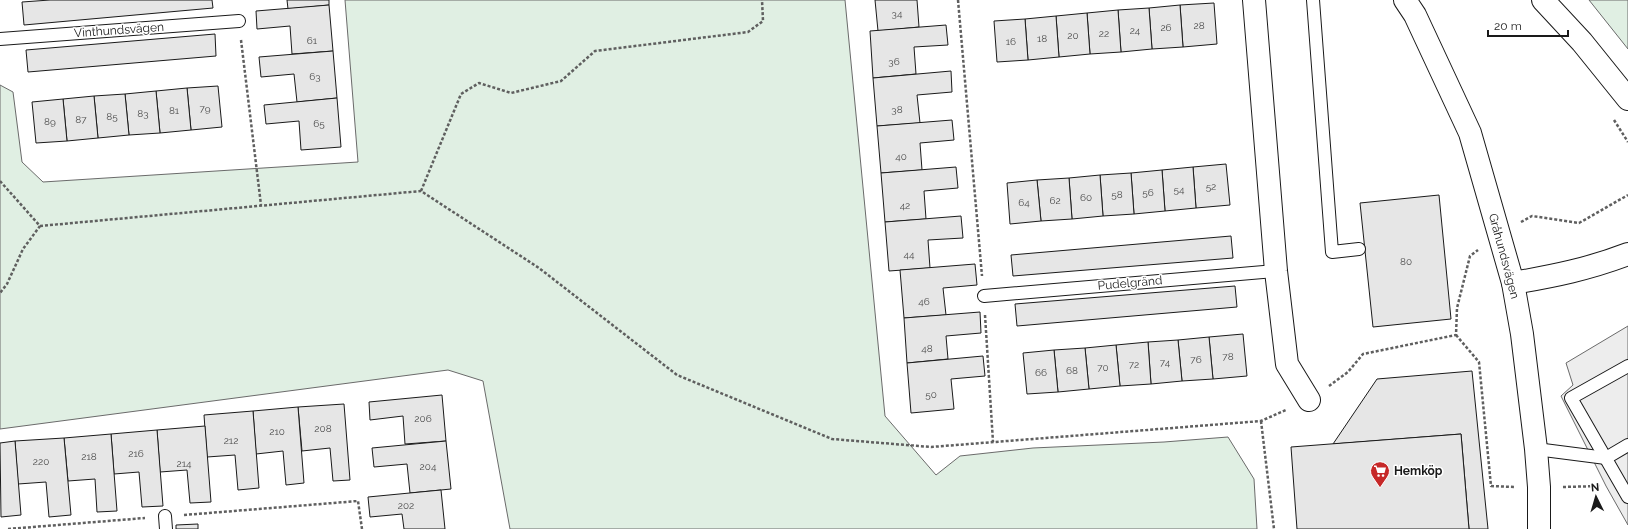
<svg xmlns="http://www.w3.org/2000/svg" width="1628" height="529" font-family="Raleway,sans-serif">
<rect width="100%" height="100%" fill="#fff"/>
<g fill="#e0efe3" stroke="#6a6a6a">
<path d="M345,0H845L885,416L936,475L960,456L1033,448L1164,442L1228,437L1254,479L1257,529H510L483,381L448,370L0,429V85L13,92L22,162L43,182L358,162Z"/>
<path d="M1589,0H1628V49Z"/>
</g>
<path fill="#ededed" stroke="#6a6a6a" d="M1628,326V525L1606,486L1561,396L1573,385L1566,363Z"/>
<g fill="#e6e6e6" stroke="#1a1a1a">
<path d="M50,0H212L213,8L24,25L22,2Z"/>
<path d="M287,0H329V5L288,9Z"/>
<path d="M875,0H917L919,27L878,31Z"/>
<path d="M1214,3L1217,44L1183,47L1180,5Z"/>
<path d="M329,5L333,51L292,54L290,26L257,29L256,11Z"/>
<path d="M1180,5L1183,47L1152,49L1149,8Z"/>
<path d="M1149,8L1152,49L1121,52L1118,10Z"/>
<path d="M1118,10L1121,52L1090,54L1087,13Z"/>
<path d="M1087,13L1090,54L1059,57L1056,16Z"/>
<path d="M1056,16L1059,57L1028,60L1025,19Z"/>
<path d="M1025,19L1028,60L997,62L994,21Z"/>
<path d="M946,25L948,45L914,47L916,74L873,78L870,31Z"/>
<path d="M215,34L216,56L28,72L26,50Z"/>
<path d="M333,51L337,98L297,102L294,74L261,77L259,57Z"/>
<path d="M951,71L952,92L917,95L920,123L877,126L873,78Z"/>
<path d="M218,86L222,127L191,130L187,88Z"/>
<path d="M187,88L191,130L160,133L156,91Z"/>
<path d="M156,91L160,133L129,135L125,94Z"/>
<path d="M125,94L129,135L98,138L94,96Z"/>
<path d="M94,96L98,138L67,141L63,99Z"/>
<path d="M337,98L341,147L301,150L299,121L266,124L264,105Z"/>
<path d="M63,99L67,141L36,143L32,102Z"/>
<path d="M952,120L954,140L920,143L922,170L881,173L877,126Z"/>
<path d="M1226,164L1230,205L1196,208L1193,167Z"/>
<path d="M956,167L958,188L924,191L926,219L885,222L881,173Z"/>
<path d="M1193,167L1196,208L1165,211L1162,170Z"/>
<path d="M1162,170L1165,211L1134,214L1131,173Z"/>
<path d="M1131,173L1134,214L1103,216L1100,175Z"/>
<path d="M1100,175L1103,216L1072,219L1069,178Z"/>
<path d="M1069,178L1072,219L1041,221L1037,180Z"/>
<path d="M1037,180L1041,221L1010,224L1007,183Z"/>
<path d="M1439,195L1451,319L1373,327L1360,203Z"/>
<path d="M961,216L963,238L928,240L930,268L889,271L885,222Z"/>
<path d="M1231,236L1233,258L1013,276L1011,255Z"/>
<path d="M975,264L977,285L943,288L946,315L904,318L900,270Z"/>
<path d="M1235,286L1237,307L1017,326L1015,304Z"/>
<path d="M980,312L981,333L946,336L948,359L907,363L904,318Z"/>
<path d="M1243,334L1247,376L1213,379L1209,337Z"/>
<path d="M1209,337L1213,379L1182,381L1178,340Z"/>
<path d="M1178,340L1182,381L1151,384L1148,342Z"/>
<path d="M1148,342L1151,384L1120,386L1116,345Z"/>
<path d="M1116,345L1120,386L1089,389L1085,348Z"/>
<path d="M1085,348L1089,389L1058,392L1054,350Z"/>
<path d="M1054,350L1058,392L1027,394L1023,353Z"/>
<path d="M983,356L985,376L951,379L954,409L911,413L907,363Z"/>
<path d="M1472,371L1488,529H1469L1461,434L1333,444L1377,379Z"/>
<path d="M442,395L446,441L405,444L403,416L370,420L369,402Z"/>
<path d="M344,404L350,480L333,481L330,448L302,451L298,407Z"/>
<path d="M298,407L304,483L286,485L283,451L256,454L253,411Z"/>
<path d="M253,411L259,488L238,490L235,455L207,457L204,415Z"/>
<path d="M205,426L211,502L190,503L187,470L160,472L157,430Z"/>
<path d="M157,430L163,506L142,507L139,472L114,474L111,434Z"/>
<path d="M111,434L117,511L97,512L95,479L68,481L64,438Z"/>
<path d="M1461,434L1469,529H1297L1291,447Z"/>
<path d="M64,438L71,515L49,517L46,482L18,484L15,441Z"/>
<path d="M15,441L21,515L1,517L0,443Z"/>
<path d="M446,441L451,489L410,493L407,464L374,467L372,448Z"/>
<path d="M441,490L445,529H404L402,514L370,517L368,497Z"/>
<path d="M198,524V529H176V525Z"/>
</g>
<g fill="none" stroke-linecap="round" stroke-linejoin="round">
<defs>
<g id="lane">
<path d="M1313,0L1332,252L1359,249"/>
<path d="M0,39L239,21"/>
<path d="M984,296L1276,271"/>
<path d="M1628,366L1571,398L1628,497"/>
<path d="M1536,449L1606,458L1628,445"/>
<path d="M165,516L166,529"/>
</g>
<g id="street">
<path d="M1254,0L1276,271L1287,364L1309,400"/>
<path d="M1405,0L1415,15L1470,133L1513,283L1522,334L1536,449L1539,487V529"/>
<path d="M1513,283C1554,276 1589,269 1628,254"/>
</g>
<path id="secondary" d="M1543,0L1582,42L1628,99"/>
</defs>
<use href="#lane" stroke="#1a1a1a" stroke-width="14"/>
<use href="#street" stroke="#1a1a1a" stroke-width="24"/>
<use href="#secondary" stroke="#1a1a1a" stroke-width="24"/>
<g stroke="#5f5f5f" stroke-width="2.5" stroke-dasharray="3 2" stroke-linecap="butt">
<path d="M958,0L982,276"/>
<path d="M241,40L261,205"/>
<path d="M1614,120L1628,142"/>
<path d="M0,181L40,226L23,249L7,284L0,293"/>
<path d="M421,191L461,94L479,83L511,93L561,81L595,51L748,32L763,21L762,0"/>
<path d="M1521,222L1532,216L1579,223L1628,195"/>
<path d="M40,226L421,191L539,268L677,375L832,439L931,447L1261,421L1286,410"/>
<path d="M985,315L993,442"/>
<path d="M1456,335L1479,362L1491,486L1514,487"/>
<path d="M1329,386L1348,372L1363,354L1456,335L1457,308L1470,256L1478,250"/>
<path d="M1261,421L1274,529"/>
<path d="M1563,487L1600,486"/>
<path d="M184,515L358,501L362,529"/>
<path d="M8,529L145,518"/>
</g>
<use href="#lane" stroke="#fff" stroke-width="12"/>
<use href="#street" stroke="#fff" stroke-width="22"/>
<use href="#secondary" stroke="#fff" stroke-width="22"/>
</g>
<defs>
<symbol id="supermarket-pin" viewBox="-11 -11 22 30"><path d="M0 17L-7.5 6A9.5 9.5 0 1 1 7.5 6Z" fill="#c62828" stroke="#fff"/><path d="M-6-5.5h2.5l.6 2H6L4.5 2H-2.5L-4.4-4H-6ZM-1.5 3.2a1.3 1.3 0 1 0 .1 0ZM3 3.2a1.3 1.3 0 1 0 .1 0Z" fill="#fff"/></symbol>
</defs>
<g fill-rule="evenodd">
<use href="#supermarket-pin" x="1369" y="460" width="22" height="30"/>
</g>
<g text-anchor="middle" dominant-baseline="central" stroke-width="3" stroke-linejoin="round" paint-order="stroke">
<g font-size="10" fill="#4d4d4d">
<text x="897" y="13">34</text>
<text x="1199" y="25">28</text>
<text x="1166" y="27">26</text>
<text x="1135" y="30">24</text>
<text x="1104" y="33">22</text>
<text x="1073" y="35">20</text>
<text x="1042" y="38">18</text>
<text x="312" y="40">61</text>
<text x="1011" y="41">16</text>
<text x="894" y="61">36</text>
<text x="315" y="76">63</text>
<text x="205" y="108">79</text>
<text x="897" y="109">38</text>
<text x="174" y="110">81</text>
<text x="143" y="113">83</text>
<text x="112" y="116">85</text>
<text x="81" y="119">87</text>
<text x="50" y="121">89</text>
<text x="319" y="123">65</text>
<text x="901" y="156">40</text>
<text x="1211" y="186">52</text>
<text x="1179" y="189">54</text>
<text x="1148" y="192">56</text>
<text x="1117" y="194">58</text>
<text x="1086" y="197">60</text>
<text x="1055" y="200">62</text>
<text x="1024" y="202">64</text>
<text x="905" y="205">42</text>
<text x="909" y="254">44</text>
<text x="1406" y="261">80</text>
<text x="924" y="301">46</text>
<text x="927" y="348">48</text>
<text x="1228" y="356">78</text>
<text x="1196" y="359">76</text>
<text x="1165" y="362">74</text>
<text x="1134" y="364">72</text>
<text x="1103" y="367">70</text>
<text x="1072" y="370">68</text>
<text x="1041" y="372">66</text>
<text x="931" y="394">50</text>
<text x="423" y="418">206</text>
<text x="323" y="428">208</text>
<text x="277" y="431">210</text>
<text x="231" y="440">212</text>
<text x="136" y="453">216</text>
<text x="89" y="456">218</text>
<text x="41" y="461">220</text>
<text x="184" y="463">214</text>
<text x="428" y="466">204</text>
<text x="406" y="505">202</text>
</g>
<g font-size="12" fill="#1a1a1a" stroke="#fff">
<text transform="translate(119 30) rotate(-4)">Vinthundsvägen</text>
<text transform="translate(1504 256) rotate(75)">Gråhundsvägen</text>
<text transform="translate(1130 283) rotate(-5)">Pudelgränd</text>
</g>
<g font-size="12" font-weight="bold" fill="#1a1a1a" stroke="#fff" text-anchor="start">
<text x="1394" y="471">Hemköp</text>
</g>
</g>
<g transform="translate(1596 497) rotate(355)" stroke="#ffffff" stroke-width="3" paint-order="stroke">
<path d="M0-3L7 15L0 10L-7 15Z" fill="#1a1a1a"/>
<text y="-6" font-size="11" font-weight="bold" text-anchor="middle" fill="#1a1a1a">N</text>
</g>
<path d="M1488 30v6h80v-6" fill="none" stroke="#1a1a1a" stroke-width="2"/>
<text x="1494" y="30" font-size="12" fill="#1a1a1a" stroke="#ffffff" stroke-width="3" paint-order="stroke">20 m</text>
</svg>
